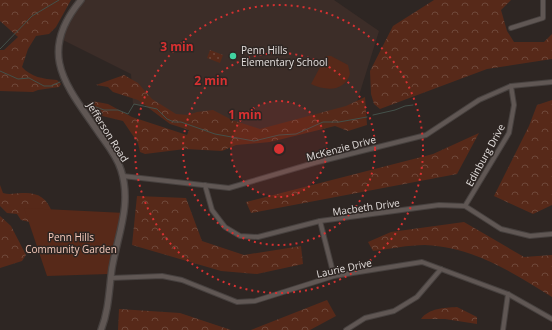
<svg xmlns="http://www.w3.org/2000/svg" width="552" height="330" font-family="'Open Sans',sans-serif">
<defs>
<pattern id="forest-crowns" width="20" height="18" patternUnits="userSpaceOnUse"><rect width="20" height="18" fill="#572919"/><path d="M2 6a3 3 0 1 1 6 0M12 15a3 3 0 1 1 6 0" fill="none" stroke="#6f483a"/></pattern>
<pattern id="park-dots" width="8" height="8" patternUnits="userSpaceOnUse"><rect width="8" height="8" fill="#572919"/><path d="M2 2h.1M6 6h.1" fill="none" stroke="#6f483a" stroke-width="1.8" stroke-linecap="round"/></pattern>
</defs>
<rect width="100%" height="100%" fill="#2e2623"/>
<path fill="#3c2d28" d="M81,0H334L379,31L352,118L254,141L146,105H133L131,74L59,38Z"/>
<g fill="url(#forest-crowns)">
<path d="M0,0H71L56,27L49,34L36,36L28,49L22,67C31,77 43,79 57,80L61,84L59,87L38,90L33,92L0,91V50H4L18,37L0,21Z"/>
<path d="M434,0H511L501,10L507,31L514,42H544L552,34V59L487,69L380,109L374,104L371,94L370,71L393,26Z"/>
<path d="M124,75L138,83L152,99L176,114L188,115L197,112L213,110L232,120L260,129L346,106L365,97L367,125L348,131L335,126L270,142L236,145L222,151L185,149L145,154L140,152L138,143L123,121L94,114L88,107L92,101L108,104L132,117L187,135L189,130L170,124L138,100L113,92L108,87L96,85Z"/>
<path d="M552,100V205L533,214L494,196L529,126L537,105Z"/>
<path d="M479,133L457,174L251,213L246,202L433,154Z"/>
<path d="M0,185L3,193C10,195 15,193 22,193C38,192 47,198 52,212L34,223L21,220L17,214L7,213L0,206Z"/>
<path d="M137,196L186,198L202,241L244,255L301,246L303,264L257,274L221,271L132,245Z"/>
<path d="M0,216L11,226L26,255L22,261L0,268Z"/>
<path d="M464,222L524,257L552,255V297C512,272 473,247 425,245C408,245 390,249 373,251L368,242L391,232Z"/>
<path d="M327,300L336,316L310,330H251Z"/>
<path d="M457,307L477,317V324L445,319H421C429,308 444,308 457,307Z"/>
<path d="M119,309L180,313L231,330H118Z"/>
</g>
<path fill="url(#park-dots)" d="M210,50L223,55L220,63L207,58Z"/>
<g fill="#572919">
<path d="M326,56H331L348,65L350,74C344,92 326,91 311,84Z"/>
<path d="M24,208L125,213L109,274L47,276Z"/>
</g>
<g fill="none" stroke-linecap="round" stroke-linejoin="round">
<g stroke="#44514a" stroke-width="1">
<path d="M0,49L32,16L59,0"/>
<path d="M0,71L18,79L29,78L44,86H51L60,82"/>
<path d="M88,104L104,110H118L128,114L134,104L157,109L167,119L174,122H181L215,134L254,141L279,135L296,134L323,122H339L367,117"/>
<path d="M373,115L395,110L405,106L413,105"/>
</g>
<defs>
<g id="street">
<path d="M511,28L543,18V0"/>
<path d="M123,176L229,188L314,163L426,135L479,100L511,86L552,82"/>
<path d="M205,185L212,210L225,227L240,236L258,237L320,221L439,205L465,206L501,229L530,236L552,234"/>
<path d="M465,206L509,133L514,105L511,86"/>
<path d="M320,221L334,276"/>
<path d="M111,278L162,276L182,280L237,302L255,301L334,276L422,262L508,294L552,319"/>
<path d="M346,330L365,318L394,311L417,297L441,269"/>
<path d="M503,330L508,294"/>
</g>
<path id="secondary" d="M81,0C35,55 68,87 101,136C109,147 117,157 121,170C132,204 118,234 112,268C109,289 109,310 101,330"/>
</defs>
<use href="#street" stroke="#47413f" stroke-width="6"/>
<use href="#secondary" stroke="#47413f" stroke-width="8"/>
<use href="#street" stroke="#605754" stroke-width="4"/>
<use href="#secondary" stroke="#605754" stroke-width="5.5"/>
</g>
<circle cx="279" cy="149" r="48" fill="#d73131" fill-opacity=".12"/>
<g fill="none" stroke="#d73131" stroke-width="2" stroke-dasharray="2 4">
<circle cx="279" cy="149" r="48"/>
<circle cx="279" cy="149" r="96"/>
<circle cx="279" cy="149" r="144"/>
</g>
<circle fill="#41d4a1" stroke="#2e2623" stroke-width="1.5" cx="233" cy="56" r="4"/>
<g text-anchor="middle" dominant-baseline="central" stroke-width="3" stroke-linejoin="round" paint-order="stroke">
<g font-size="10" fill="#e3dedc" stroke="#2e2623" text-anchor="start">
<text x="241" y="50">Penn Hills<tspan x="241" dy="12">Elementary School</tspan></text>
</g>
<g font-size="10" fill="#e3dedc" stroke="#2e2623">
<text transform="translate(108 132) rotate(58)">Jefferson Road</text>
<text transform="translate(341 148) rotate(-15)">McKenzie Drive</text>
<text transform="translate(485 155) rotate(-61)">Edinburg Drive</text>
<text transform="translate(366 207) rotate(-8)">Macbeth Drive</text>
<text transform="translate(344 268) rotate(-12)">Laurie Drive</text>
</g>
<g font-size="10" fill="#f6cabb" stroke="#2e2623">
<text x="71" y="237">Penn Hills<tspan x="71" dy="12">Community Garden</tspan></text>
</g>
</g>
<circle cx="279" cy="149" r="6" fill="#d73131" stroke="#2e2623" stroke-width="2"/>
<g font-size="12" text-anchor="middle" font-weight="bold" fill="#d73131" stroke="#2e2623" stroke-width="3" stroke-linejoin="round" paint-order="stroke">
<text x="177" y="51">3 min</text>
<text x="211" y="85">2 min</text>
<text x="245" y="119">1 min</text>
</g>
</svg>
